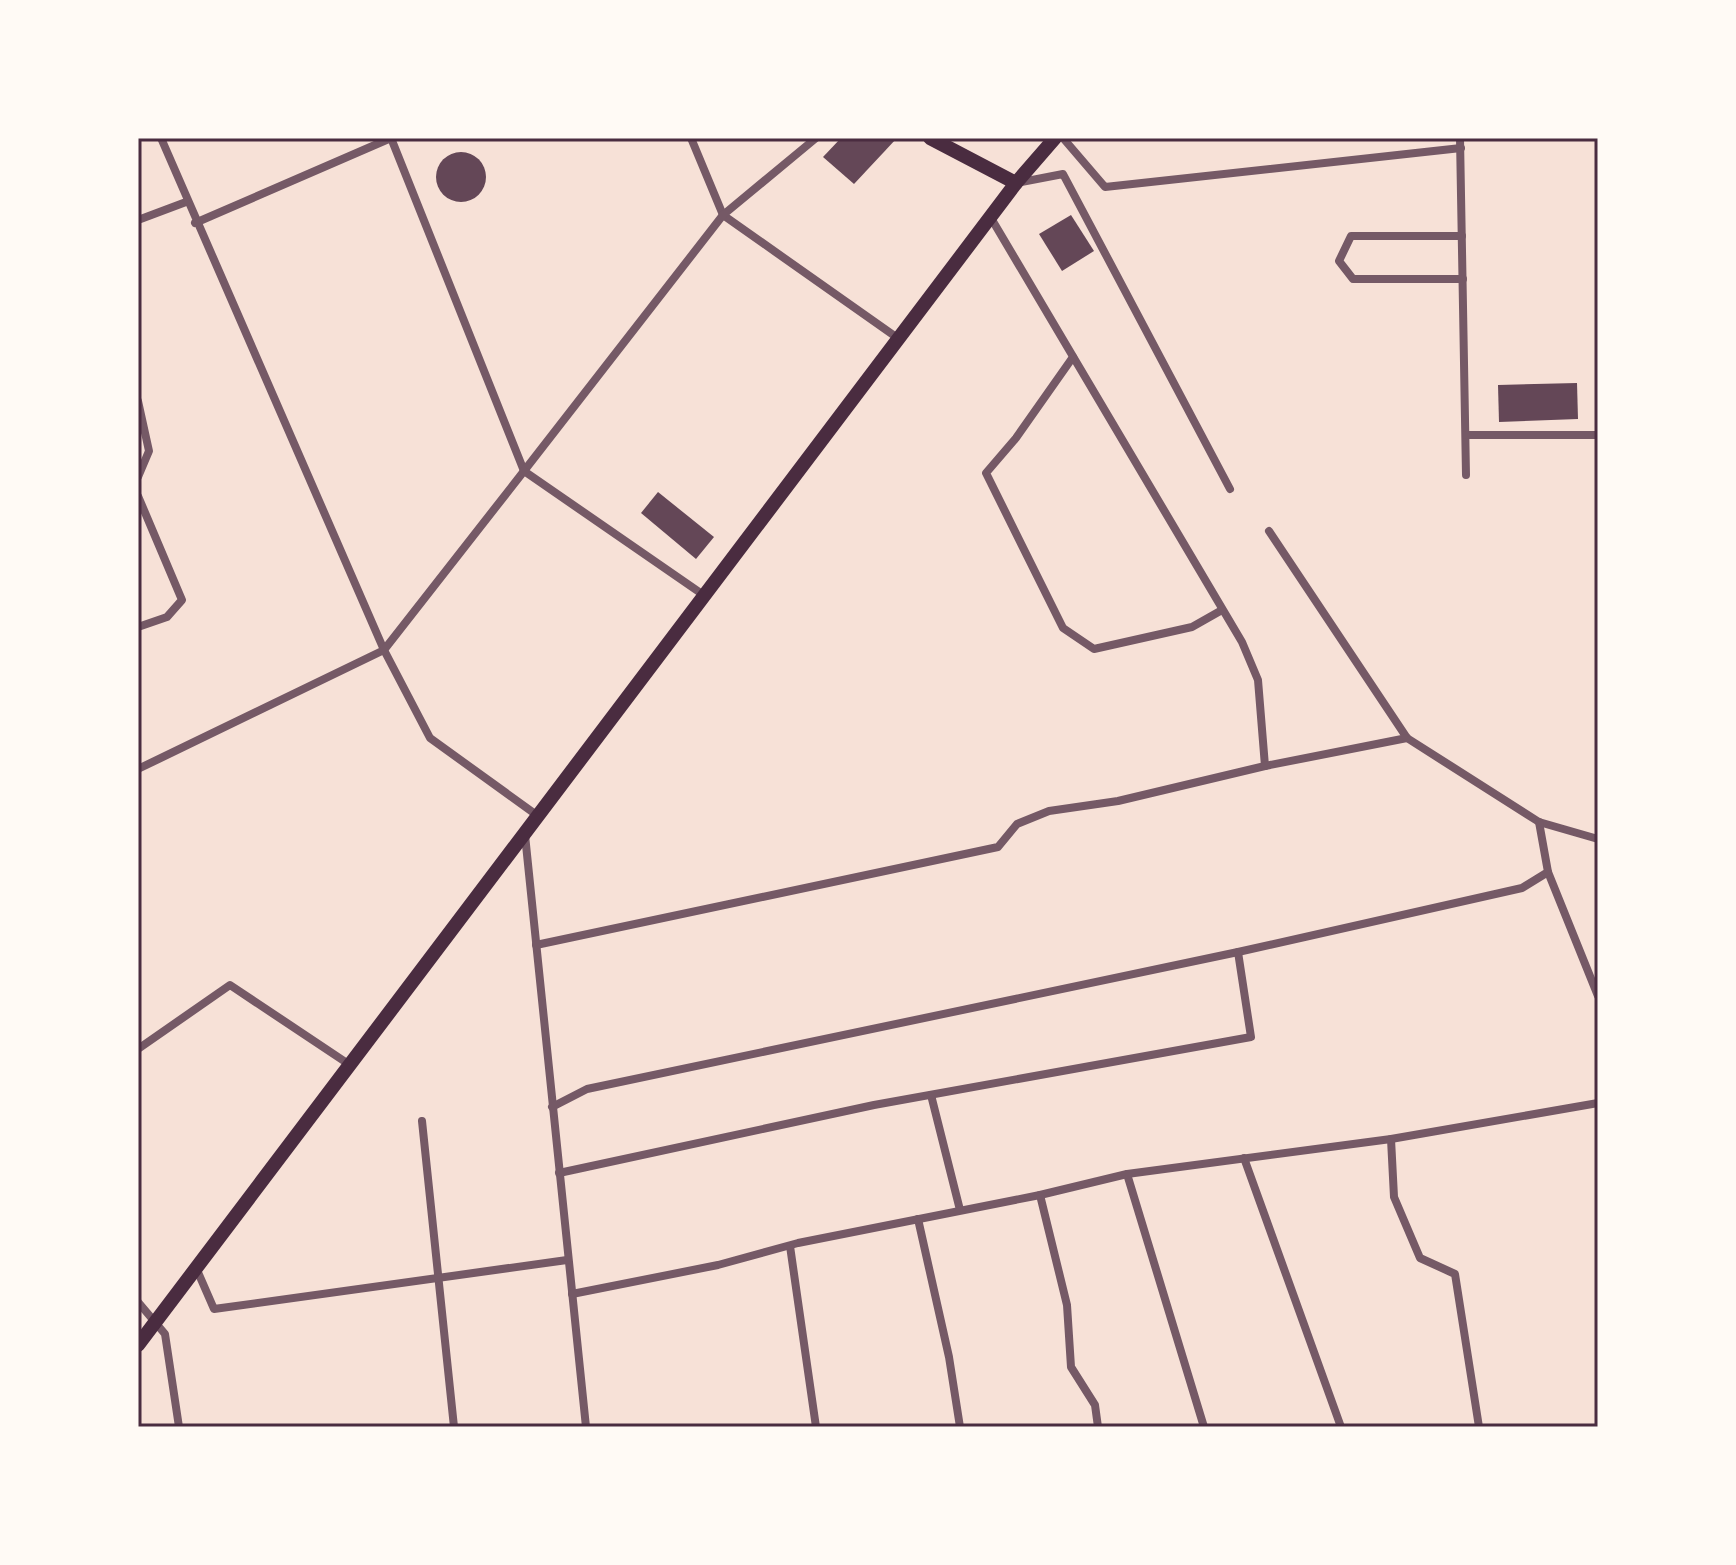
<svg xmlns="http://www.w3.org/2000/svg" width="1736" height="1565" font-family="'Space Grotesk',sans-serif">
<rect width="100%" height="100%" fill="#f7e1d7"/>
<g fill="#644757">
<path d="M841,138H897L854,184L823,157Z"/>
<circle cx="461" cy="177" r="25"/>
<path d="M1071,215L1094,251L1062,271L1039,234Z"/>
<path d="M1577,383L1578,419L1499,422L1498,385Z"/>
<path d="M658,492L714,537L696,559L641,513Z"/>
</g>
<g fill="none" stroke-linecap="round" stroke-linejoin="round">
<g stroke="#755966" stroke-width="8">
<path d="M161,138L384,650L430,738L538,816"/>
<path d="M391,138L524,471"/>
<path d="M691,138L723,215L899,339"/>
<path d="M1063,138L1105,187L1461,148"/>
<path d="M1460,138L1466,475"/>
<path d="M1016,183L1063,174L1230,489"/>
<path d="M991,218L1242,642L1258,680L1265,766"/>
<path d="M138,220L186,202"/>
<path d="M195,223L391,138"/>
<path d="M1462,236H1351L1339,261L1353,279H1463"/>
<path d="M1073,357L1016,438L986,473L1063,628L1094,649L1192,627L1222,610"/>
<path d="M138,401L149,451L138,477"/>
<path d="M1466,435H1598"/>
<path d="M524,471L723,215L816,138"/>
<path d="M138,496L182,600L167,617L138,627"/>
<path d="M1269,531L1407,738L1539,822L1598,839"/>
<path d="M138,769L384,650L524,471L705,596"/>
<path d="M525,835L586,1427"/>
<path d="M1548,872L1598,996"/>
<path d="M536,945L998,847L1017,824L1049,811L1118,801L1265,766L1407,738"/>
<path d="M138,1049L230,985L350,1065"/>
<path d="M931,1095L960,1210"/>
<path d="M552,1107L587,1089L1238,952L1522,888L1548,872L1539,822"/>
<path d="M422,1121L454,1427"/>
<path d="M1391,1139L1394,1197L1420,1258L1455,1274L1479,1427"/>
<path d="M1244,1158L1341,1427"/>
<path d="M559,1173L874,1105L1251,1037L1238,952"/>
<path d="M1127,1174L1204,1427"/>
<path d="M1040,1195L1067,1305L1071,1367L1095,1405L1098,1427"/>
<path d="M918,1219L949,1357L960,1427"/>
<path d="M790,1246L816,1427"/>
<path d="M197,1270L214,1309L567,1260"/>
<path d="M572,1294L718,1265L798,1243L1040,1195L1127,1174L1391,1139L1598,1103"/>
<path d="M138,1302L165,1334L179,1427"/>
</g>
<path stroke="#4a2c40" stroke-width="14" d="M930,138L1016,183"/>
<path stroke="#4a2c40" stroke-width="14" d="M138,1345L1016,183L1055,138"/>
</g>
<rect width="1736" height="1565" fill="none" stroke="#fffaf5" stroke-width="280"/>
<rect x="140" y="140" width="1456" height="1285" fill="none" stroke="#4a2c40" stroke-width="3"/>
</svg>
